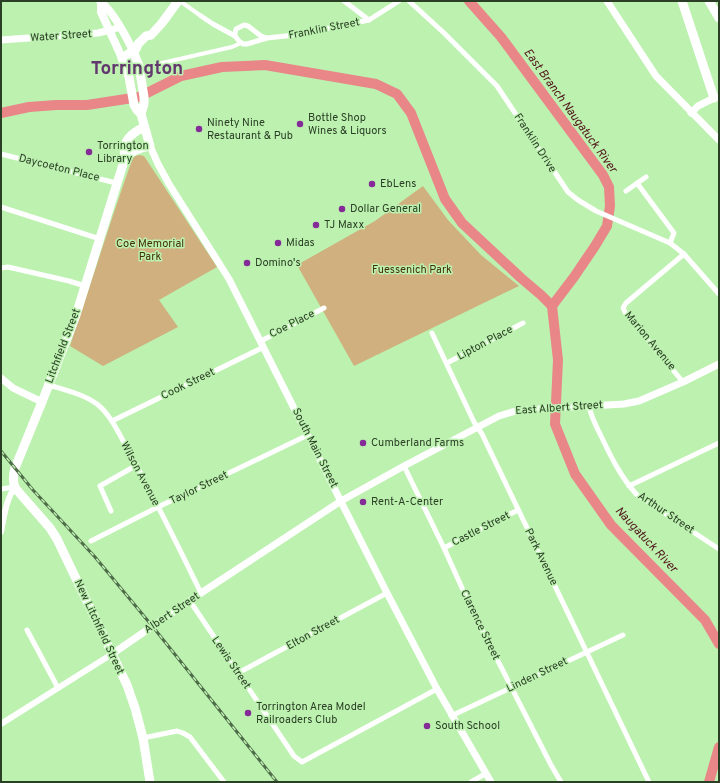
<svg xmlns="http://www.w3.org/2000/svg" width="720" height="783" font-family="Overpass,sans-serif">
<rect width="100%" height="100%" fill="#bdf1b0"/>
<g fill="#cfb07e">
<path d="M139,155L144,156L217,267L159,300L178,327L103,366L70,346C91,284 110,222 132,160L135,156Z"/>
<path d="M423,186L448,220L481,255L519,286L354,366L297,265L375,221Z"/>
</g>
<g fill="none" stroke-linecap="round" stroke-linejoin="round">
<g stroke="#e88688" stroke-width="10">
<path d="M469,1L501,37L603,175L609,187L610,206L607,226L595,246L574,277L552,306"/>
<path d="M1,113L29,107L56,105H87L139,97L181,76L222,67L265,65L376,84L397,94L411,113L445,199L462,223L521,278L541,295L552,306"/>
<path d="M552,306L558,360L555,424L575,474L611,525L705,620L719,644"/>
<path d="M709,782L719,747"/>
</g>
<g stroke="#fff" stroke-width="4">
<path d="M180,1L201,16"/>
<path d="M140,68L232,47L241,43"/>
</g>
<g stroke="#fff" stroke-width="5">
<path d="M344,1L369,20"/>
<path d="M409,1L444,33L497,86L568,192L578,200L596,211L670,243L684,254L719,294"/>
<path d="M201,16L213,24L235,36"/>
<path d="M267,38L261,36L248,26L244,25L236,29L235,33V36L239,41L243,44H247L267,38L295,35L369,20L399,1"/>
<path d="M1,154L116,183"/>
<path d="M637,183L674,233L670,243"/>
<path d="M626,191L646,177"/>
<path d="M1,207L100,239"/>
<path d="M1,268L8,267L69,281L85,286"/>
<path d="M432,333L474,422L482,434L649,782"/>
<path d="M261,341L324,308"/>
<path d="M447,363L523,323"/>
<path d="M683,382L626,314L623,308L626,303L684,254"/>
<path d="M49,385C65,390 83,394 97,404C112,416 120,436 129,452C155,498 178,546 201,593"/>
<path d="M589,406C591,417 597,428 602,438C612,459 621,477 637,495L719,549"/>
<path d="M112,421L264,347"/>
<path d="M404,466L444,548L472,610L551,765L561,782"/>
<path d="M629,486L719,443"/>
<path d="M1,489L15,487"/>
<path d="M111,511L100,486L137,465"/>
<path d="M91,541L158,507L308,435"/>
<path d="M444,548L518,510"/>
<path d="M190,601L294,756L302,762L437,689"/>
<path d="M27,630L58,688"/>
<path d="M238,673L387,593"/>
<path d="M451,716L623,635"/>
<path d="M143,738L177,731L183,733L190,737L224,782"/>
<path d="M471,782L485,774"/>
</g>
<g stroke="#fff" stroke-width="6">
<path d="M1,532C4,517 6,499 15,487"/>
<path d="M1,724L112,654"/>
</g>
<g stroke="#fff" stroke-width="7">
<path d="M607,1L656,76L719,140"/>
<path d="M1,40L98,33L111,30L120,27"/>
<path d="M691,113L698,106L714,98"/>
<path d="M150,146L158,164L169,184L229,279L387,593L437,689L491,782"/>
<path d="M1,378L13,388L42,402"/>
<path d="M112,654L201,593L341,501L404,466L499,416L512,412L524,410L624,404L639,401L683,382L719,364"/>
</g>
<g stroke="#fff" stroke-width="8">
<path d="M100,1C114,13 125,34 133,51"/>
<path d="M101,2V12L122,58"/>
</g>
<g stroke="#fff" stroke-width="9">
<path d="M133,51L139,66L144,97V104L141,114"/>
<path d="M125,157C121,141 132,133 144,127"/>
<path d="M150,782L143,738L135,708L127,685L57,539L50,528L16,489C12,482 13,475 15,468L42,402L76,315L124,161C128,152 141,147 150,146L141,114L137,110L134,105L129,77L122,58L136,49L138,44L146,36L151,35L162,23L178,1"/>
</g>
<g stroke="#fff" stroke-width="9">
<path d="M682,1L714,98"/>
<path d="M709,1L719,18"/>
</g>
<defs>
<path id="rail" d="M1,451L33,490L95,557L153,627L277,782"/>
</defs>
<use href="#rail" stroke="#4f6c48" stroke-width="3"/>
<use href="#rail" stroke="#bdf1b0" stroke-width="1.5" stroke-dasharray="4.5" stroke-linecap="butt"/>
</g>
<g fill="#842b98" stroke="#bdf1b0" stroke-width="1.5">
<circle cx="300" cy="124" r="4"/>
<circle cx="199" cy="129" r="4"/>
<circle cx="89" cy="152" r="4"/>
<circle cx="372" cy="184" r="4"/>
<circle cx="342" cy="209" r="4"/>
<circle cx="316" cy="225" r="4"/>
<circle cx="278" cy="243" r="4"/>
<circle cx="247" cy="263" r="4"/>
<circle cx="363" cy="443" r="4"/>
<circle cx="363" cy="502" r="4"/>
<circle cx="248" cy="713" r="4"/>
<circle cx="427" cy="726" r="4"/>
</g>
<g text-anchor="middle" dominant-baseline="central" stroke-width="3" stroke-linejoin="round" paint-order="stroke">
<g font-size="11" fill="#2a3f25" stroke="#bdf1b0">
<text transform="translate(324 29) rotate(-11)">Franklin Street</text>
<text transform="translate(61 36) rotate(-4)">Water Street</text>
<text transform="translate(535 143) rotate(57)">Franklin Drive</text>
<text transform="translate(59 168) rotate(14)">Daycoeton Place</text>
<text transform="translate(292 324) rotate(-27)">Coe Place</text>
<text transform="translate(650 341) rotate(50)">Marion Avenue</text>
<text transform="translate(485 343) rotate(-28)">Lipton Place</text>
<text transform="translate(63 346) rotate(-69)">Litchfield Street</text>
<text transform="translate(188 384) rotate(-26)">Cook Street</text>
<text transform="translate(559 408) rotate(-4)">East Albert Street</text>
<text transform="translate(315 448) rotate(63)">South Main Street</text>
<text transform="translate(140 474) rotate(62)">Wilson Avenue</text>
<text transform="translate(199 488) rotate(-26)">Taylor Street</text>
<text transform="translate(666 513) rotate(34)">Arthur Street</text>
<text transform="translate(481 529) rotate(-27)">Castle Street</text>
<text transform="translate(541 557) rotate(64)">Park Avenue</text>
<text transform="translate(172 613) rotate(-34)">Albert Street</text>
<text transform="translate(480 625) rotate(64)">Clarence Street</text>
<text transform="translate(99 627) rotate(65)">New Litchfield Street</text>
<text transform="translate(313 633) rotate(-29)">Elton Street</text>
<text transform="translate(231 663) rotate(56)">Lewis Street</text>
<text transform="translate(537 675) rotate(-26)">Linden Street</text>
</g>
<g font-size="11" fill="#2a3f25" stroke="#bdf1b0" text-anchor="start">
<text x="308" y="118">Bottle Shop<tspan x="308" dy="13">Wines &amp; Liquors</tspan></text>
<text x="207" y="123">Ninety Nine<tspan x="207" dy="13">Restaurant &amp; Pub</tspan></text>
<text x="97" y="146">Torrington<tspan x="97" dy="13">Library</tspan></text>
<text x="380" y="184">EbLens</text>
<text x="350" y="209">Dollar General</text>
<text x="324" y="225">TJ Maxx</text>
<text x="286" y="243">Midas</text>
<text x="255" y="263">Domino's</text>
<text x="371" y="443">Cumberland Farms</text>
<text x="371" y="502">Rent-A-Center</text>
<text x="256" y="707">Torrington Area Model<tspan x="256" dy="13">Railroaders Club</tspan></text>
<text x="435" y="726">South School</text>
</g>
<g font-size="11" fill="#432f08" stroke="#bdf1b0">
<text x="150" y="244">Coe Memorial<tspan x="150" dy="13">Park</tspan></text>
<text x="412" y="270">Fuessenich Park</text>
</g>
<g font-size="12" font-style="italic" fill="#4f1218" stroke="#bdf1b0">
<text transform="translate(570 111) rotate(54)">East Branch Naugatuck River</text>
<text transform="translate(646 540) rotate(47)">Naugatuck River</text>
</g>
<g font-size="19" font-weight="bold" fill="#63386e" stroke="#bdf1b0">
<text x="137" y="69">Torrington</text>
</g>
</g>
<rect width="720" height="783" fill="none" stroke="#2a3f25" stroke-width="4"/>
</svg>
